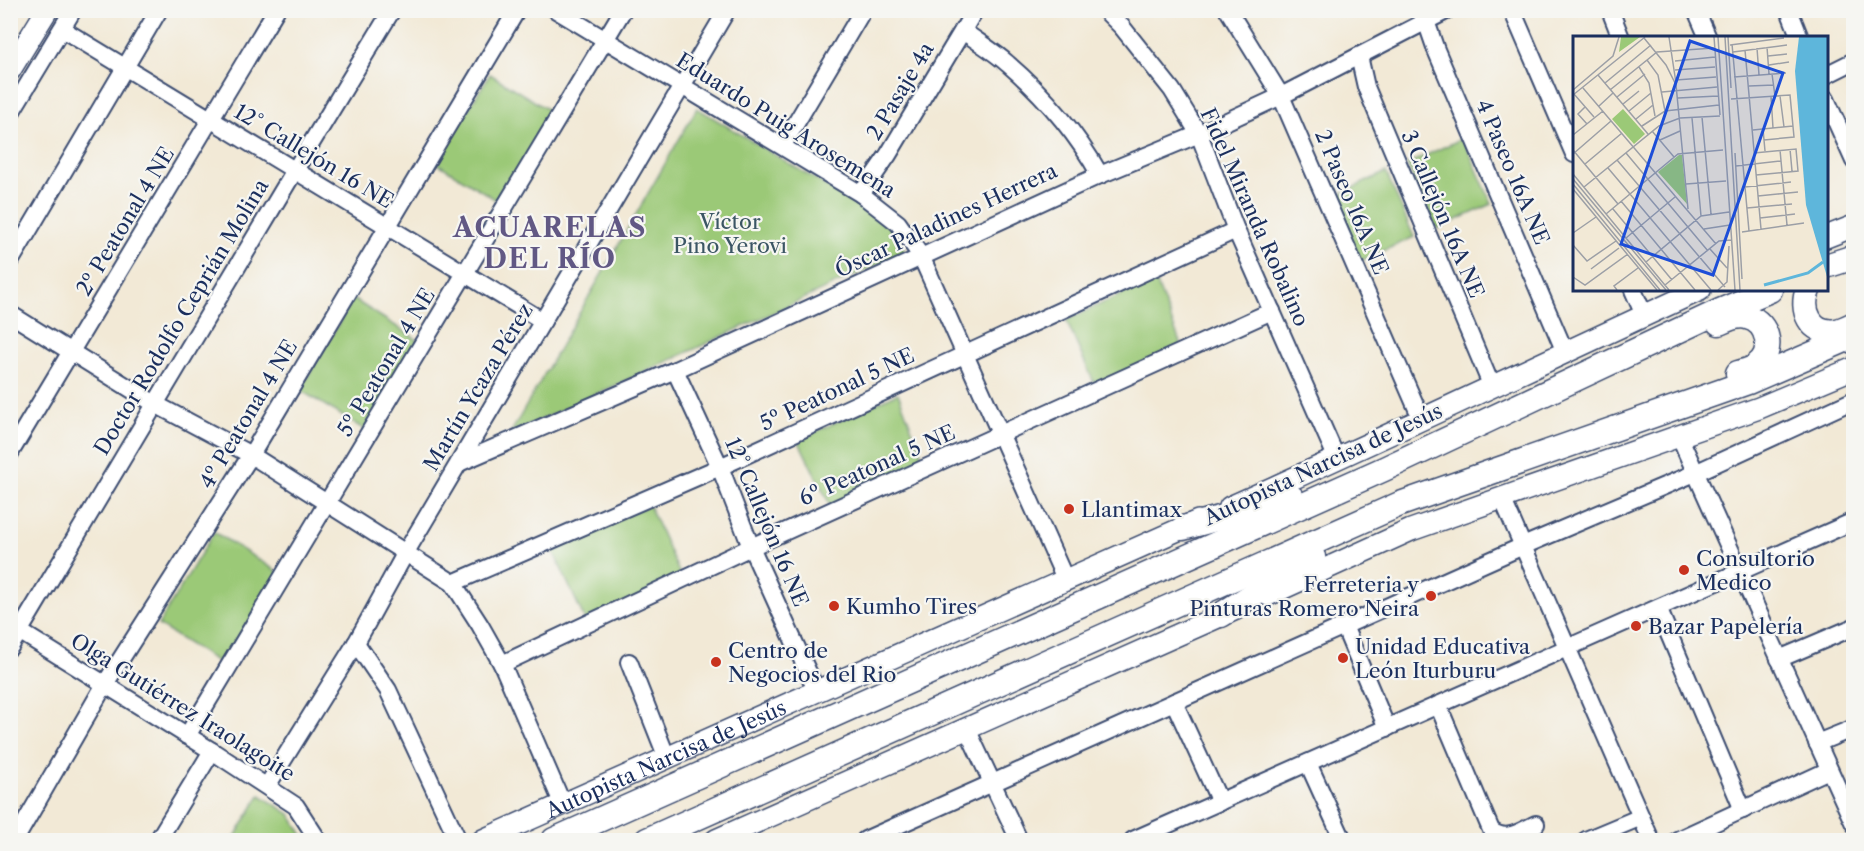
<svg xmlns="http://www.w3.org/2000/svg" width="1864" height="851" font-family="'Libre Caslon Text',serif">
<rect width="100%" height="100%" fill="#f6f6f2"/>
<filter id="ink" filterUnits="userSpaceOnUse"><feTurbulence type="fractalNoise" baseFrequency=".0167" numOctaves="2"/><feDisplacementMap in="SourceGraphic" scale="12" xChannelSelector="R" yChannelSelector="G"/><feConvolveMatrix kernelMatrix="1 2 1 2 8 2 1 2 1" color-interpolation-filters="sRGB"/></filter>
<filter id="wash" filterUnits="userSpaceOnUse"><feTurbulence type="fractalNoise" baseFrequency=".008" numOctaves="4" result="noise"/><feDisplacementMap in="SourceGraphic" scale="24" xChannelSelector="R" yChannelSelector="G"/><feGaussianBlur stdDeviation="1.35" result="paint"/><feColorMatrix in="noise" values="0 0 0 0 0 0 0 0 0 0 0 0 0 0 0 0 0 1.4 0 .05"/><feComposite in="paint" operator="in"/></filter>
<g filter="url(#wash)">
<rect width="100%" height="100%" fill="#f2e9d6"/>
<g fill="#9bc977" stroke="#5b7c6a" stroke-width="1.5">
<path d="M490,74L555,114L501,203L435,162Z"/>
<path d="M697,108L893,226L905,252L510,434Z"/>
<path d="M1463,138L1492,204L1437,229L1407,164Z"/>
<path d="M1386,172L1414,237L1358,262L1330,199Z"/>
<path d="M1155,279L1181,345L1095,385L1066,320Z"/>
<path d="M353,299L418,340L365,430L300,390Z"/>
<path d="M898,393L925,463L831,507L798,440Z"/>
<path d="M649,505L682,579L586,622L551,547Z"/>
<path d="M214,532L280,573L224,666L158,625Z"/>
<path d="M260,795L290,814L306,840H233Z"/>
</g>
</g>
<g filter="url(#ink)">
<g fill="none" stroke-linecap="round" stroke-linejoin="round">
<defs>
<g id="minor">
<path d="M556,10L861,194L898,223L921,256L1066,581"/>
<path d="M1105,10L1122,27L1172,90L1199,134L1236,230L1337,459"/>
<path d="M1228,10L1281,96L1421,418"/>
<path d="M1420,10L1426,21L1436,50L1565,352"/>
<path d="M1512,10L1574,154"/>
<path d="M1610,10L1621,38"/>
<path d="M1696,10L1708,38"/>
<path d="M1789,10L1800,38"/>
<path d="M62,29L543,321"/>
<path d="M963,31C978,42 995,52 1008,64C1044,95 1077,134 1100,175"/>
<path d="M1359,56L1366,87L1492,387"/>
<path d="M1826,75L1854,61"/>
<path d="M1826,99L1854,161"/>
<path d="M10,114L73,10"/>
<path d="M783,145L863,10"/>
<path d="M861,194L888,155L975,10"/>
<path d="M10,262L159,10"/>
<path d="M1633,290L1644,315"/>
<path d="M10,314L155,404L251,455L453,583L480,625L502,664L563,805"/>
<path d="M675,370L720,467L751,547L817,692"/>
<path d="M1679,436L1854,824"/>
<path d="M10,453L276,10"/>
<path d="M459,463L675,370L1100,175L1199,134L1281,96L1448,10"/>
<path d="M1502,498L1651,840"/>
<path d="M453,583L720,467L1236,230"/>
<path d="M1658,608L1743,810"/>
<path d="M11,626L212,751L296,806L318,840"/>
<path d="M1344,626L1387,728"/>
<path d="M356,643L388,690L458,840"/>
<path d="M10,647L295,170L392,10"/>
<path d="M1779,659L1854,627"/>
<path d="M629,662L667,758"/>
<path d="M502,664L751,547L1272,311"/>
<path d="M1174,702L1220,802"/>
<path d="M1438,705L1491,830C1506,843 1520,831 1536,824"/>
<path d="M967,729L1019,840"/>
<path d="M187,736L623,10"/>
<path d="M1817,743L1854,728"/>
<path d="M1308,763L1343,840"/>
<path d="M267,786L356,643L406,552L727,10"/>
<path d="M15,840L105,684L251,455L517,10"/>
<path d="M158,840L212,751"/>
<path d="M865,840L1523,546L1695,473L1854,400"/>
<path d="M1133,840L1854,521"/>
<path d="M1586,840L1641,817"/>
<path d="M1677,840L1829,770"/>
</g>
<g id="major">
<path d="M10,70L47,10"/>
<path d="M1826,237L1854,226"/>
<path d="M1230,507C1387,437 1543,362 1700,290"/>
<path d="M1268,595L1411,530L1759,408L1854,368"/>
<path id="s1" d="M483,840L1198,521"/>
<path d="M716,840L1236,609"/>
</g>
<g id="highway">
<path d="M1826,266L1854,257"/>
<path d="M1808,290C1800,309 1810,335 1836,331C1842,330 1848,327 1854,324"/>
<path d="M1719,323C1728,319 1737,314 1747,317C1769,322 1775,353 1756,366C1751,370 1744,371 1738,373"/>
<path d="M1183,528L1292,498"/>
<path d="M1221,615L1313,557"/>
<path d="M554,840L1384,469L1720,311L1770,290"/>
<path d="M647,840L1400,504L1748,382L1854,336"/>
</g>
</defs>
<use href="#minor" stroke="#3b4b70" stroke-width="20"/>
<use href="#major" stroke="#3b4b70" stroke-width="24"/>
<use href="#highway" stroke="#3b4b70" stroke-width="27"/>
<use href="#minor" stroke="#fff" stroke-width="16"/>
<use href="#major" stroke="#fff" stroke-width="21"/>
<use href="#highway" stroke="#fff" stroke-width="24"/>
</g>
</g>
<g fill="#c8321e" stroke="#f6f6f2" stroke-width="2">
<circle cx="1069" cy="509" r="6"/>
<circle cx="1684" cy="570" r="6"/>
<circle cx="1431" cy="596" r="6"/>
<circle cx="834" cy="606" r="6"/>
<circle cx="1636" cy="626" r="6"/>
<circle cx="1343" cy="658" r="6"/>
<circle cx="716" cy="662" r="6"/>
</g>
<g text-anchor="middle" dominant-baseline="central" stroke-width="4.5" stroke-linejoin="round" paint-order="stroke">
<g font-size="21" fill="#1b2f5e" stroke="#f6f6f2">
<text transform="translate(900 91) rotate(-59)">2 Pasaje 4a</text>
<text transform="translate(786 125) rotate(32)">Eduardo Puig Arosemena</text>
<text transform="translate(314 156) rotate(31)">12° Callejón 16 NE</text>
<text transform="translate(1513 172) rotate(67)">4 Paseo 16A NE</text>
<text transform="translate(1352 202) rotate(67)">2 Paseo 16A NE</text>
<text transform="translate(1443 214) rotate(67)">3 Callejón 16A NE</text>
<text transform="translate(1255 217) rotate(66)">Fidel Miranda Robalino</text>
<text transform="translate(946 220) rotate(-25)">Óscar Paladines Herrera</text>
<text transform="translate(125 221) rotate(-59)">2º Peatonal 4 NE</text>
<text transform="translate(181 317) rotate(-59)">Doctor Rodolfo Ceprián Molina</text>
<text transform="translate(386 362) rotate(-59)">5º Peatonal 4 NE</text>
<text transform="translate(478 387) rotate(-59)">Martín Ycaza Pérez</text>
<text transform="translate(837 389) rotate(-25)">5º Peatonal 5 NE</text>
<text transform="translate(248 414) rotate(-59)">4º Peatonal 4 NE</text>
<text transform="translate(1323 464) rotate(-25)">Autopista Narcisa de Jesús</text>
<text transform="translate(877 465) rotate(-24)">6º Peatonal 5 NE</text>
<text transform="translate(767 522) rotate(67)">12° Callejón 16 NE</text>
<text transform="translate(183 707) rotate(32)">Olga Gutiérrez Iraolagoite</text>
<text stroke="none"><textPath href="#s1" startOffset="200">Autopista Narcisa de Jesús</textPath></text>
</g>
<g font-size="21" fill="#3b5664" stroke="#f6f6f2">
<text x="730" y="221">Víctor<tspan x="730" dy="24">Pino Yerovi</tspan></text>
</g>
<g font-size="21" fill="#1b2f5e" stroke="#f6f6f2" text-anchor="start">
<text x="1081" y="509">Llantimax</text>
<text x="1696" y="558">Consultorio<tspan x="1696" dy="24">Medico</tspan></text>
<text x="1419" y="584" text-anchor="end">Ferreteria y<tspan x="1419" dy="24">Pinturas Romero Neira</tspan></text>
<text x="846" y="606">Kumho Tires</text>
<text x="1648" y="626">Bazar Papelería</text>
<text x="1355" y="646">Unidad Educativa<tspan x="1355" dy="24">León Iturburu</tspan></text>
<text x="728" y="650">Centro de<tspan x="728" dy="24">Negocios del Rio</tspan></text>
</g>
<g font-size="27" font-weight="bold" letter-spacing="1.5" fill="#615884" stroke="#f6f6f2">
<text x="550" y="227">ACUARELAS<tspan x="550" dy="31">DEL RÍO</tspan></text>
</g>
</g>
<g transform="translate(1573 36)">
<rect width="255" height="255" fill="#f2e9d6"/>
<path d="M48,1H67L46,16ZM50,73L72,98L61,108L39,83ZM106,119H109L114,168L85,136Z" fill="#9bc977"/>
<path d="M226,1H255V244L233,169L222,35Z" fill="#5eb6db"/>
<path fill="none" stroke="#5eb6db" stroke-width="3" d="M191,249L235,237L250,226"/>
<path fill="none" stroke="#9c9fa6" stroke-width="1.5" d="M96,1L103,47M141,1L147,79M145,1L162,254M152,1L167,254M155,1L158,52M71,2L93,29L103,49L115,173M159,8L176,195M157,9L211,2M194,11L196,38M184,12L186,39M172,14L188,193M160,16L214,9M195,20L214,18M74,24L85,39L92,75M102,25L142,21M196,29L216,26M66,31L76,47L82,80M102,34L142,31M199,38L202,60M25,39L75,98M161,41L213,37M103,44L143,41M32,47L78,9M176,50L201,49M10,52L143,208M0,54L40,20L46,1M37,54L84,16L141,12M89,56L144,51M1,58L21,81M0,59L72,1M198,60L200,92M207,60L211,91M44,61L72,38M105,62L145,60M158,63L217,59L221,101L191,104M50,68L66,55M26,70L40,57M12,71L5,78L14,88M56,75L78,57M129,81L138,178M119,82L128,180M63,83L80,69M69,90L92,75L146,69M190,93L192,115M180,94L220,90M79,95L101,121M0,99L30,75M87,104L107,95M217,113L219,135M0,114L45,168M207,114L214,189M53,117L135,215M162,117L169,243M181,117L223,113L225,135L183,139M0,118L38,85M44,124L152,251M12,128L49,97M163,130L208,125M35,132L138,254M0,138L96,254M0,143L93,254M0,148L87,254M113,148L153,145M11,151L86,90L107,82L147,80M172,151L218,146M0,153L84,254M185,160L225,156M48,165L122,254M174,172L219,168M40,173L99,244M33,178L105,118L150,114M187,182L222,178M131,193L157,189M169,196L231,187M0,197L23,181M53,202L102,161M0,209L14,225L43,205M137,213L154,232M73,226L128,180L156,176M18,233L46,212M0,241L12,249L55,218M92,249L146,205L158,204M44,254L41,250L65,232M145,254L154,246L156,210"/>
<path fill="#1d4ed8" fill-opacity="0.15" stroke="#1d4ed8" stroke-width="3" d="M117,5L210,37L140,239L48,208Z"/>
<rect width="255" height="255" fill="none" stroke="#1b2f5e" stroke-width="3"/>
</g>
<rect width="1864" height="851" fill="none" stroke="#f6f6f2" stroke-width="36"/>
</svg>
